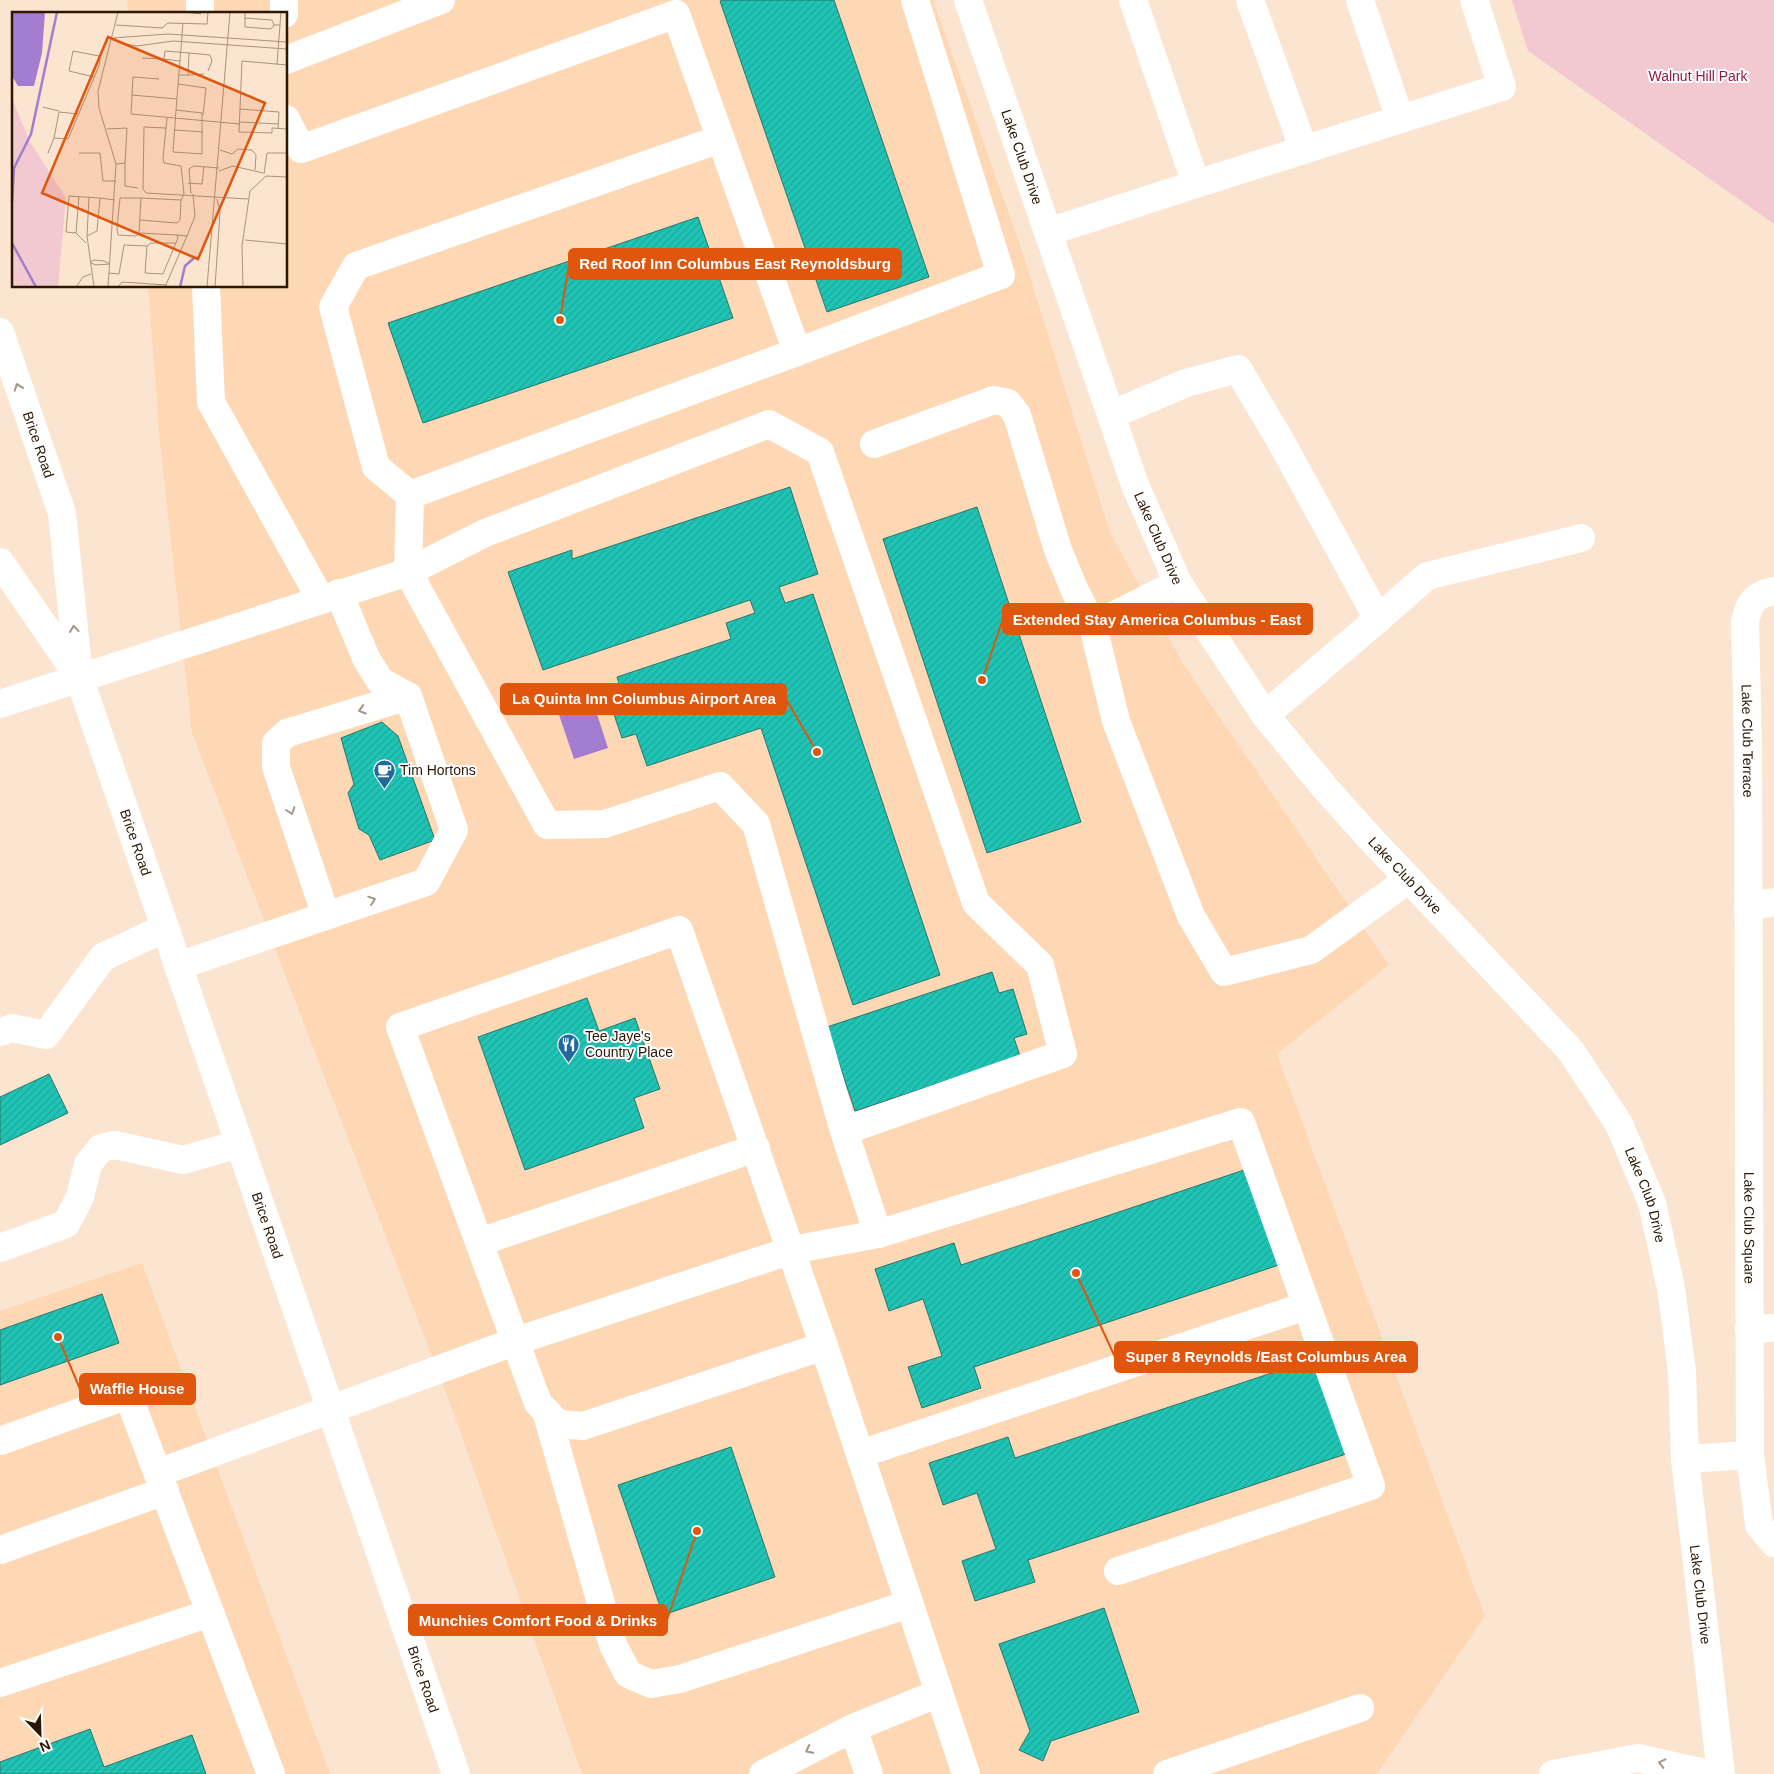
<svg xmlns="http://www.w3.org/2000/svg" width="1774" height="1774" font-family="Helvetica,sans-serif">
<defs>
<pattern id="building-hatch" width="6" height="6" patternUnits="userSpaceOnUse" patternTransform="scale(1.25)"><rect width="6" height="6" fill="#1fc4b5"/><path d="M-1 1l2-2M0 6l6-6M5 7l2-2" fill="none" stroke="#1ca89a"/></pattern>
</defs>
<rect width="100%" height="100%" fill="#fce5d0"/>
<g fill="#fed8b5">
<path d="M127,0H933L1020,245L1110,533L1184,665L1389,965L1277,1054L1485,1616L1377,1774H582L451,1406L192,733L160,444L148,286H286V14H128Z"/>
<path d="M142,1263L330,1774H0V1311Z"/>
</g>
<path fill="#f2c8d1" d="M1512,0H1774V224L1528,51Z"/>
<path fill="#a37dcf" d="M587,683L608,748L574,759L552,694Z"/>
<g fill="url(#building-hatch)" stroke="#29756c">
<path d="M724,0H834L929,277L827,312L720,1Z"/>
<path d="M698,217L733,318L423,423L388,323Z"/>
<path d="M790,487L818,574L779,587L785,603L813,594L940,975L853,1005L761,728L647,766L636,734L622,738L607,694L621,690L617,677L731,639L726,623L755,613L750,600L543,670L508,572L572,550V559Z"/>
<path d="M977,507L1081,822L987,853L883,539Z"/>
<path d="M382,722L398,736L435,840L380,860L369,835L359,829L348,793L354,784L341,738Z"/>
<path d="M992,972L999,993L1013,989L1027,1034L1014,1038L1020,1056L855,1111L827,1027Z"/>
<path d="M587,998L599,1031L635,1018L660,1089L634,1098L644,1128L525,1170L478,1037Z"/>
<path d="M49,1074L68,1113L0,1145V1097Z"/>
<path d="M1250,1168L1282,1264L974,1367L981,1388L922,1408L908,1367L942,1356L923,1299L889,1311L875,1269L954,1243L961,1265Z"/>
<path d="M102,1294L119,1343L0,1385V1330Z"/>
<path d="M1320,1357L1352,1452L1028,1560L1035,1582L975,1601L962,1561L996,1549L977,1493L943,1505L929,1463L1008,1437L1015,1458Z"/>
<path d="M731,1447L775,1577L663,1615L618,1485Z"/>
<path d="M1104,1608L1139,1712L1051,1741L1043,1761L1019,1750L1030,1731L999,1644Z"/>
<path d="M90,1729L104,1767L192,1735L206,1774H0V1762Z"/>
</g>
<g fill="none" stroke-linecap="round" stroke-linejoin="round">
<g stroke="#fff" stroke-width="28">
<path d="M200,0V14"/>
<path d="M284,0V14"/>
<path id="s1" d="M968,0L1135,485L1178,583L1265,715L1325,788L1369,837L1571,1051L1619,1124L1652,1203L1671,1288L1682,1372L1685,1459L1721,1774"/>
<path d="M1250,0L1304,150"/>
<path d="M1360,0L1400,119"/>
<path d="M286,60L441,0"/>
<path d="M286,119L301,149L676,14L797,352L410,495L408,572L547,825L605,824L720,786L756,824L844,1131L878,1234"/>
<path d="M1196,184L1502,87L1474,0"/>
<path d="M1048,232L1196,184L1133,0"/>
<path d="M206,286L211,402L321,600"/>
<path d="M797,352L1001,275L915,0"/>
<path d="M1111,415L1186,383L1238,369L1280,440L1378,619L1427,576L1581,538"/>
<path d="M874,444L994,400L1008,403L1017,415L1058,550L1075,591L1093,626"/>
<path d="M410,495L376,467L333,307L356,266L720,139"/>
<path d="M1178,583L1093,626L1116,721L1191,916L1224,972L1311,950L1409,879"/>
<path id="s2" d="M1774,591C1754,595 1749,603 1745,622L1748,745L1750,1455L1759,1525L1774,1543"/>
<path d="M0,704L408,572L485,533L769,424L820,452L976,903L1040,965L1063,1054L844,1131"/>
<path d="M1265,715L1378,619"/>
<path d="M1748,907L1774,902"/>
<path d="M326,916L276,767V743L287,733L408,696"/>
<path d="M178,966L426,882L454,830L408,696L380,681L366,658L339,593"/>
<path d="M0,1032L12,1028L46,1035L103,957L165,928"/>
<path d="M480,1242L756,1148"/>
<path d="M0,1248L66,1224L80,1197L88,1164L101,1148L115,1145L183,1160L239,1144"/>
<path d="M1749,1329L1774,1328"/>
<path d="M824,1346L583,1426L558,1424L538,1403L400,1027L679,930L824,1346L966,1774"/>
<path d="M546,1411L613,1645L628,1674L651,1684L680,1679L909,1604"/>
<path d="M0,1441L128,1395L271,1774"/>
<path d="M860,1454L1306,1306"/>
<path d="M1685,1459L1750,1455"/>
<path d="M158,1473L516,1341L792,1250L878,1234L1241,1122L1371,1486L1118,1571"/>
<path d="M0,1550L165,1491"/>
<path d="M0,1683L210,1613"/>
<path d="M763,1774L853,1728"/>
<path d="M869,1774L853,1728L939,1693"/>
<path d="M1167,1774L1360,1708"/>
<path d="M1553,1774L1638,1758L1709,1774"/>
</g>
<g stroke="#fff" stroke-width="28">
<path id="s3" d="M0,332L62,513L79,677L456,1774"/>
<path d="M0,562L77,674"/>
</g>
</g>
<defs><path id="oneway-chevron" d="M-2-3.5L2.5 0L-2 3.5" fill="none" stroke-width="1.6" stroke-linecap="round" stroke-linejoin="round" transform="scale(1.25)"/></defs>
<g stroke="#a0978d">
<use href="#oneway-chevron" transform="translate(18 387) rotate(-109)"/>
<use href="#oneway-chevron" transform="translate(74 629) rotate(-96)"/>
<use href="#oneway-chevron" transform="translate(362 710) rotate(163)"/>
<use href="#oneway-chevron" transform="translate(291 811) rotate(72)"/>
<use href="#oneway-chevron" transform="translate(372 900) rotate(-19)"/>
<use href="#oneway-chevron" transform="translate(809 1750) rotate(153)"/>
<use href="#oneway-chevron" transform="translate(1662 1763) rotate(-167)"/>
</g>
<defs>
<symbol id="cafe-pin" viewBox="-11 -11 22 30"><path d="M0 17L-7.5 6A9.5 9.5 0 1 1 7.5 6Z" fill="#21699d" stroke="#fff"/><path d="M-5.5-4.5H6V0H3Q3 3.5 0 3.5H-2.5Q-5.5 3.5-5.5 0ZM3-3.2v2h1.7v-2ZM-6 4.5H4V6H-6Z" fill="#fff"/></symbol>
<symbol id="restaurant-pin" viewBox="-11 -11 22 30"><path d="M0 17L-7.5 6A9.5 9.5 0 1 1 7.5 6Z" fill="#21699d" stroke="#fff"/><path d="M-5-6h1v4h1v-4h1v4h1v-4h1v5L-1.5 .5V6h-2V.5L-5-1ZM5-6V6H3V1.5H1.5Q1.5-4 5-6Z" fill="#fff"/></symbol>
</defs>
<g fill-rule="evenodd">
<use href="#cafe-pin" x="372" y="758" width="25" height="34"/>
<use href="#restaurant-pin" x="556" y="1032" width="25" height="34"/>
</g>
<g text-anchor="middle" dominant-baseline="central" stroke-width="4" stroke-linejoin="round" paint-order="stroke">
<g font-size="14" fill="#921b47" stroke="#fff">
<text x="1698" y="76">Walnut Hill Park</text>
</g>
<g font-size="14" fill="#2b1702" stroke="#fff">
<text stroke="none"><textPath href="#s1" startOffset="166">Lake Club Drive</textPath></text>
<text stroke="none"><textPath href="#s3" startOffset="119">Brice Road</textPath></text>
<text stroke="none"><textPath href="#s1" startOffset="571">Lake Club Drive</textPath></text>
<text stroke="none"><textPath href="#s2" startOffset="165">Lake Club Terrace</textPath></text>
<text stroke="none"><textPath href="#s3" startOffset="531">Brice Road</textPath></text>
<text stroke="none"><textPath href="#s1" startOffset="991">Lake Club Drive</textPath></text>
<text stroke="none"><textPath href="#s1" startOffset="1396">Lake Club Drive</textPath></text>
<text stroke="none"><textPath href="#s3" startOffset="936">Brice Road</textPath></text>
<text stroke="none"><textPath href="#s2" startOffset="652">Lake Club Square</textPath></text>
<text stroke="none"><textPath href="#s1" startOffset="1801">Lake Club Drive</textPath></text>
<text stroke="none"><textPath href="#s3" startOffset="1416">Brice Road</textPath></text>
</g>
<g font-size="14" fill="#2b1702" stroke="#fff" text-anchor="start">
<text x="400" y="770">Tim Hortons</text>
<text x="585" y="1036">Tee Jaye's<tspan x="585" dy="16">Country Place</tspan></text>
</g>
</g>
<g transform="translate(12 12)">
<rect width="275" height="275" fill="#fce5d0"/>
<path d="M0,86L17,128L54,186L46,275H0Z" fill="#f2c8d1"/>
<path d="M0,0H33L30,41L22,74H6L0,64Z" fill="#a37dcf"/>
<path fill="none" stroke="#a37dcf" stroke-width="2.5" d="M0,190L2,156L19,122L45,0M0,231L24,275M168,275L173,254L182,246"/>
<path fill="none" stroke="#a8937e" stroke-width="1" d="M74,0H97M171,0L189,2M233,0V15L259,17L262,13H268M232,6L260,8L262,13M104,13L150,16L156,11L195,12L196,0M101,26L108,31L125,34L161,29L275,37M101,26L156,22L275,30M177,41L198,43L200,49L196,59M130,46L152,47M265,52L269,0M275,53L230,49L227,120L260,121V116L275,117M167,63H176L177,41L153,39L152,47L168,49M176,63L192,62M147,67L121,65L119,102L228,112M166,72L194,76L191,103M120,83L165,87M31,95L47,99M228,97L267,100L266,116M164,98L190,101V142L161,140L164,98L171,11M66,102L47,100L42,126L56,127L87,54L88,47L87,44L61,39L57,59L82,65M228,110L267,112M154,116L132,115L131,177L134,181L236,187M95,117L115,116L113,151L104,152M163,118L191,120M208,138L220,142L226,137L240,138L244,143L243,158M36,141L42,126M67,141H88L91,169H104M113,151V174L126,176M207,159L221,154L251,161M252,162L255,141H275M176,171L190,172L192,154M179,182L177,157L182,154L207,156M128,208L165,211L168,208L169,188M64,221L67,184M127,221L124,224L106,223L105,216L108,186H129M165,223L175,224L183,204L181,182M75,224L77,185M233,228L275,232M74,231L64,221L54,220L57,184L88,186M135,234L139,231H164M82,248L92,249L98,252L83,253L78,250ZM97,261L107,262L112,233L135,234L133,261L151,262L166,226L165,223L127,221L129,186L169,188L172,182L169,154L152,151L151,146L155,106M64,275L71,265L79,262M82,275L75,224L85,219L88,186L103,188M96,275L104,152L87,96L86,79L106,0M106,275L110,270L155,273M153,275L175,224M195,275L218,0M203,275L208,200L205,187M231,275L230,234L238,179L254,164L275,165"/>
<path fill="#df560c" fill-opacity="0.15" stroke="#df560c" stroke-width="2.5" d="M96,25L253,91L186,247L30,181Z"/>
<rect width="275" height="275" fill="none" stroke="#2b1702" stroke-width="2.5"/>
</g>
<path fill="none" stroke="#df560c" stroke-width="2" d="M560 320L569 264M982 680L1003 619M817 752L786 699M1076 1273L1115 1357M58 1337L80 1389M697 1531L667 1620"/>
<g fill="#df560c" stroke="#fff" stroke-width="2">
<circle cx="560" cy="320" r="5"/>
<circle cx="982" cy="680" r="5"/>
<circle cx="817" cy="752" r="5"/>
<circle cx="1076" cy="1273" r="5"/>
<circle cx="58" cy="1337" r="5"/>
<circle cx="697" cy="1531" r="5"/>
</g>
<g fill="#df560c" stroke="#df560c" stroke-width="2">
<rect x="569" y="249" width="332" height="30" rx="5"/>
<rect x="1003" y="604" width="309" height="30" rx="5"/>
<rect x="501" y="684" width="285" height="30" rx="5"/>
<rect x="1115" y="1342" width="302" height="30" rx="5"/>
<rect x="80" y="1374" width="115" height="30" rx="5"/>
<rect x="409" y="1605" width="258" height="30" rx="5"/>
</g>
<g font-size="15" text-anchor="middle" font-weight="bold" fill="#fff">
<text x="735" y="269">Red Roof Inn Columbus East Reynoldsburg</text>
<text x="1157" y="625">Extended Stay America Columbus - East</text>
<text x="644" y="704">La Quinta Inn Columbus Airport Area</text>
<text x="1266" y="1362">Super 8 Reynolds /East Columbus Area</text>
<text x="137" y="1394">Waffle House</text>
<text x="538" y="1626">Munchies Comfort Food &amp; Drinks</text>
</g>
<g transform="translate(40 1734) rotate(157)" stroke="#ffffff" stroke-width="4" paint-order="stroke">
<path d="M0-4L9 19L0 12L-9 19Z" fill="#2b1702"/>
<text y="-8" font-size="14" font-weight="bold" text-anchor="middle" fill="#2b1702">N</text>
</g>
</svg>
